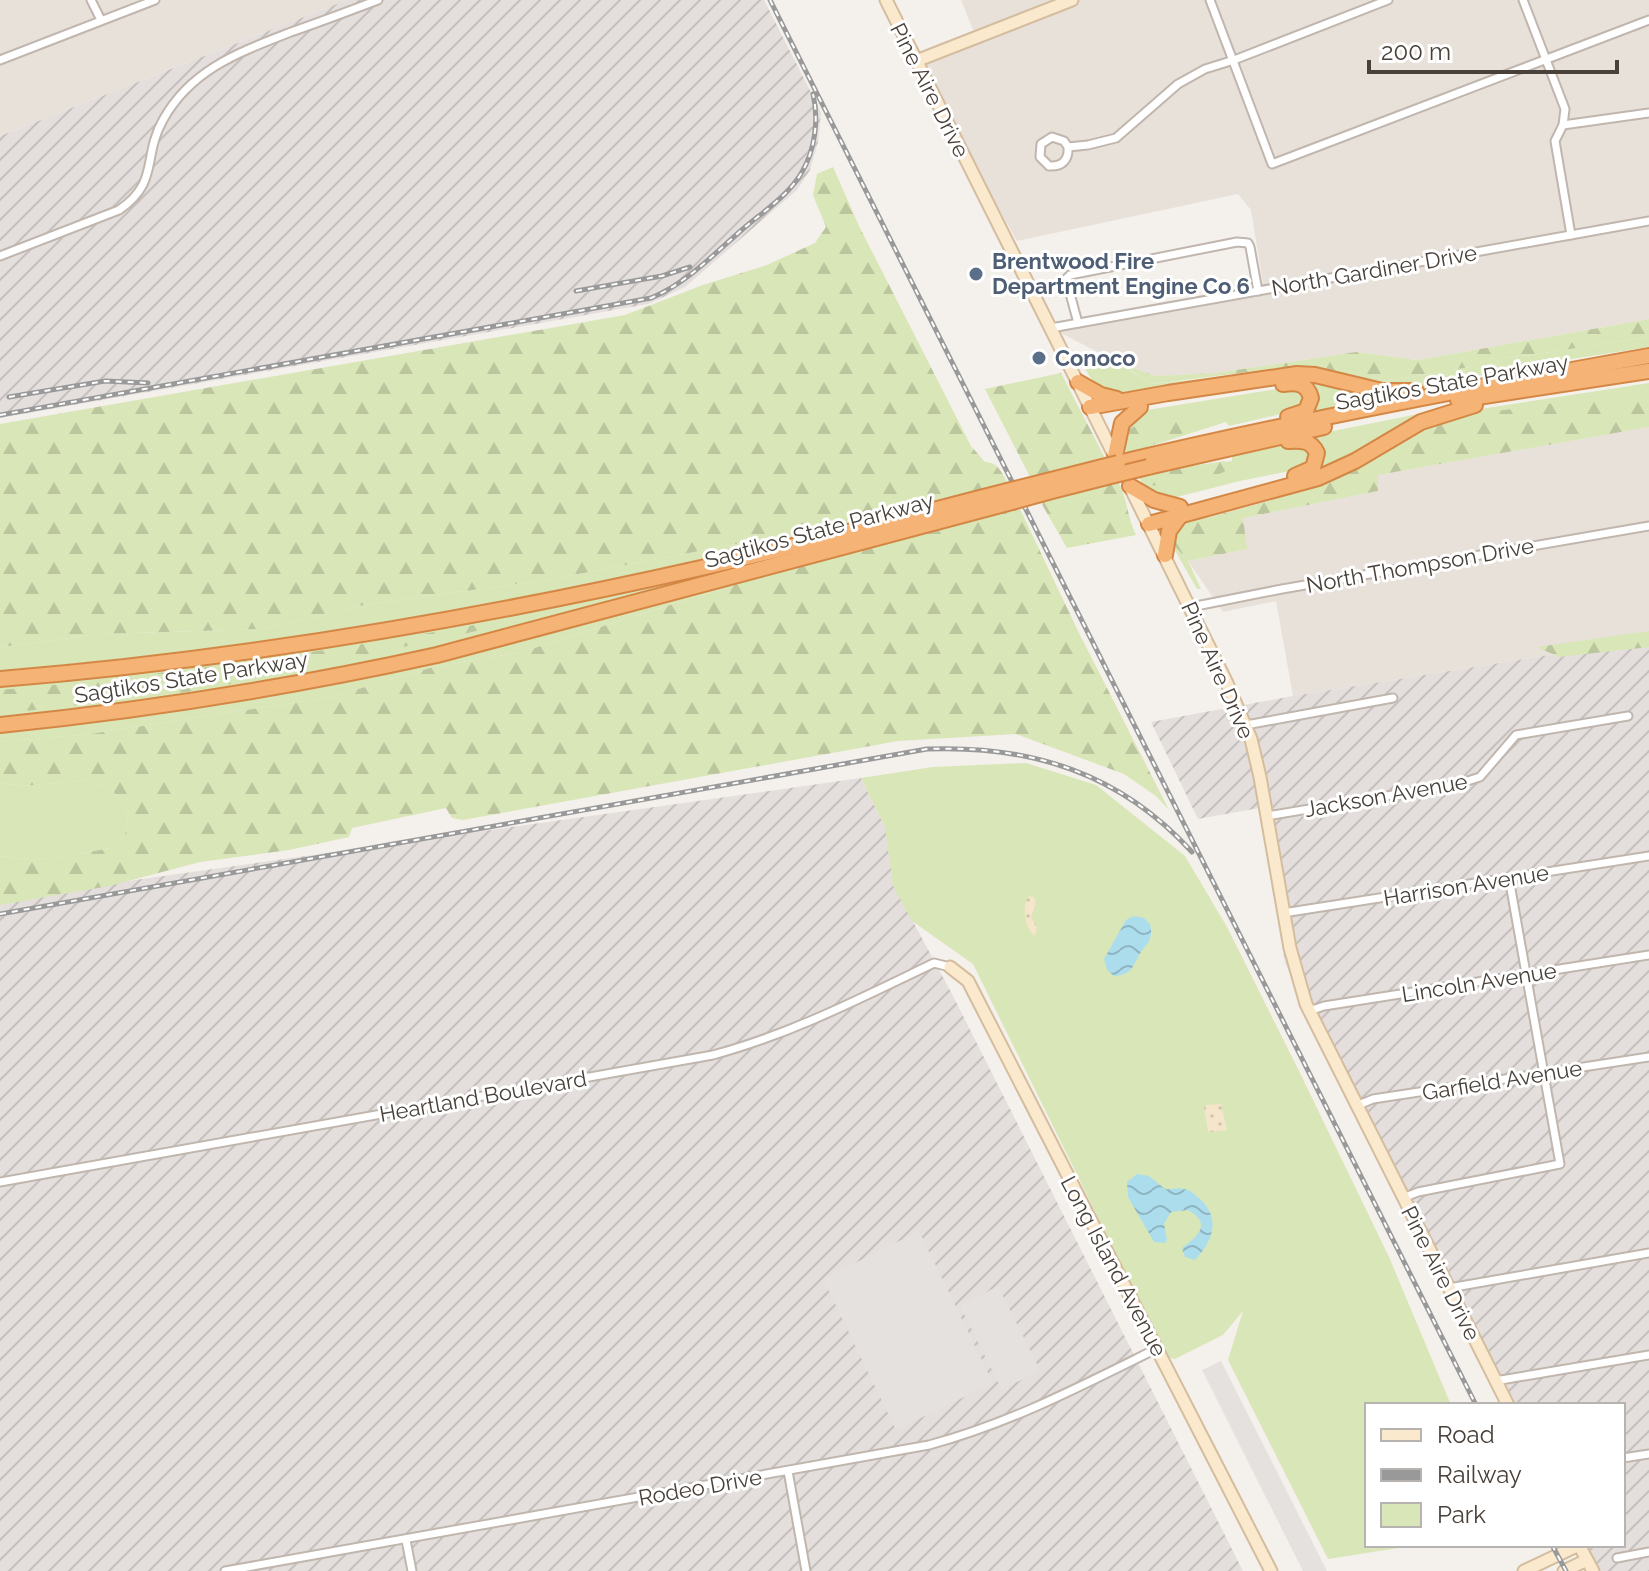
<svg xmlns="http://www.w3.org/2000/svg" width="1649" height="1571" font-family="Raleway,sans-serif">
<defs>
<pattern id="industrial-furrows" width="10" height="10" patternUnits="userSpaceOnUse" patternTransform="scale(2)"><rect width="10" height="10" fill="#e4dfdc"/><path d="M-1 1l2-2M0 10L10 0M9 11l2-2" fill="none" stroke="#c5c0be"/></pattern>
<pattern id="forest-firs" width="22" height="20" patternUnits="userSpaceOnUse" patternTransform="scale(2)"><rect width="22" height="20" fill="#d9e6b7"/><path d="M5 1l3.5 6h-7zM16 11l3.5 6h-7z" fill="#bcc69e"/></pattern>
<pattern id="sand-dots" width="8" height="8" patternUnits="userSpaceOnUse" patternTransform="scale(2)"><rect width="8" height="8" fill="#f5e5ca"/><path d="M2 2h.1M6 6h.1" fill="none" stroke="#d4c6ae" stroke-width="1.8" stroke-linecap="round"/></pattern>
<pattern id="water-waves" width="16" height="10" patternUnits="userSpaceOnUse" patternTransform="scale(2)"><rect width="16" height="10" fill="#acdded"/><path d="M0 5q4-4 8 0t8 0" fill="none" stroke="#8eb5c1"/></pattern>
</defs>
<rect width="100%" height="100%" fill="#f4f0eb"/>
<g fill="#e8e1da">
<path d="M0,0H347L0,136Z"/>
<path d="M961,0H1649V319L1418,360L1356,352L1216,373L1155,376L1115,361L1051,328L1264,290L1251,210L1238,194L1017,241L916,61L976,37Z"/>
<path d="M1649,427V639L1293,696L1276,601L1223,612L1188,561L1246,549L1242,518L1378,491L1377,475Z"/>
</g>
<g fill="url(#industrial-furrows)">
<path d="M347,0H764L821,112L818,142L810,170L797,190L685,287L648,304L0,418V136Z"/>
<path d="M1649,639V1571H1593L1579,1545H1623V1405H1508L1285,963L1259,808L1198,819L1151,722L1293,696Z"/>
<path d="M861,778L885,827L894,886L952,994L1243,1571H0V899Z"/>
</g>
<g fill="#d9e6b7">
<path d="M1649,337V347L1515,368L1424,387L1398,386L1396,383L1378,385L1326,371L1356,376L1375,383L1470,367L1489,359L1531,355Z"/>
<path d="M1080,359L1124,367L1153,384L1220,377C1199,388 1123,402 1102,389C1091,382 1086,370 1080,359Z"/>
<path d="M1301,377L1379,394L1311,414L1317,398Z"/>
<path d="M1649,383V390L1390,447L1326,485L1210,516L1174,545L1188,561L1201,589H1197L1173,547V536L1185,518L1236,504L1461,412Z"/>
<path d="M1296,386L1308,395L1298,410L1229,426L1226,422L1132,452L1144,475L1161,470L1232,461V456L1297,442L1313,453L1305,468L1240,481L1169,499L1143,485L1125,449L1126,427L1141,411Z"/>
<path d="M1428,412L1430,416L1316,476L1323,452L1308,436Z"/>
<path d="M967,493C651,578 326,644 0,670V647L100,634L264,629L368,604L547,580L800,532Z"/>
<path d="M726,570L727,574C522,629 314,684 103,710C69,714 34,716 0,719V686L95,676L588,599Z"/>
<path d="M780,570L522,652L433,667L331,697L90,734L0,742V733L71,726L221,703L352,679L481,652Z"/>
<path d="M1026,763L1096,785L1185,856L1227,927L1298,1069L1389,1257L1451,1405H1367V1545H1404L1398,1548L1328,1559L1228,1360L1243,1311L1223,1335L1175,1359L1167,1357L973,964L912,921L893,886L885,827L861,778L933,767Z"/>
<path d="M89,780L113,791L128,813L125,836L110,848L63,857L31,860L0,856V783L23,786Z"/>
</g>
<g fill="url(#forest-firs)">
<path d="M833,167L859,226L971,446L985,462C998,462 1001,472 1008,483L800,532L547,580L368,604L264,629L100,634L0,647V424L625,315L703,285L767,265L815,243L826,227L813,195L817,174Z"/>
<path d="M1649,319V337L1531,355L1489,359L1470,367L1375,383L1356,376L1296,366L1153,384L1115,361L1155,376L1216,373L1356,352L1418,360Z"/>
<path d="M1061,373L1105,458L1030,477L985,389Z"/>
<path d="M1649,390V427L1378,475V491L1243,518L1247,549L1188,561L1174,545L1178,533L1189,523L1326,485L1390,447L1461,416Z"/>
<path d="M1187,416L1200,424L1183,433L1136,450L1126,446L1125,432C1140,422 1147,421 1164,426L1179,417Z"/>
<path d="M1224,461L1229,465L1224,472L1174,489L1152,485L1146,474Z"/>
<path d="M1118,482C1128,500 1127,517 1136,535L1067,548L1040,501Z"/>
<path d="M1019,507L1079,633L1169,810L1156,796L1124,774L1016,734L898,741L463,820L452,818L446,808L352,828L349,837L289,850L200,862L109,886L0,905V856L31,860L63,857L110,848L125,836L128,813L113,791L89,780L23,786L0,783V742L90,734L331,697L433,667L522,652L780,570Z"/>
<path d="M536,614L532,619L203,690L0,714V690C180,674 358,647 536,614Z"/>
<path d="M1649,631V647L1559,657L1537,647Z"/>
</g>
<g fill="url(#sand-dots)">
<path d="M1029,896L1034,897C1038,906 1033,909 1031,918L1037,927L1035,936C1025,928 1021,907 1029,896Z"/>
<path d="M1221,1104L1227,1130L1208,1132L1204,1107L1207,1105Z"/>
</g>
<g fill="#e4e1df">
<path d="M919,1231L993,1383L896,1430L823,1279Z"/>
<path d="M998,1286L1040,1370L1002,1390L960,1306Z"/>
<path d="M1221,1361L1327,1571H1303L1202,1370Z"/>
</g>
<g fill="url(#water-waves)">
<path d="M1134,916L1144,918L1150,924C1153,936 1150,941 1143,949C1133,962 1135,975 1114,976L1107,970L1104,959L1126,920Z"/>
<path d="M1137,1174L1149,1176L1165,1189C1171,1190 1178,1187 1184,1189C1191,1190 1195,1195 1200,1199C1222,1219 1212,1242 1195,1260L1185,1257L1182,1248C1197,1237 1213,1224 1188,1210L1171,1212L1164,1224L1167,1240L1165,1243L1154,1242L1128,1197L1127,1182Z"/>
</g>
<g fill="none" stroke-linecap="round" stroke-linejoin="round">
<defs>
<g id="street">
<path d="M91,0L101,20"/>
<path d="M1210,0L1272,164L1649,20"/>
<path d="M1523,0L1565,109L1563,125L1555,141L1571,235"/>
<path d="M0,60L155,0"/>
<path d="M1563,125L1649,113"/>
<path d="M1068,147C1069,160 1062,167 1049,166L1040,157L1041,144L1052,137L1064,141L1068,147L1088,145L1116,138L1178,84L1205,69L1234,60L1388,0"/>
<path d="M0,256L119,210C160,182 142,157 163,120C191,69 240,52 291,32C320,22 349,11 378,0"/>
<path d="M1078,323L1066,279L1070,275L1237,242L1248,243L1250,247L1258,291"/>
<path d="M1051,328L1649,221"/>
<path d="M1191,607L1282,589L1649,526"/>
<path d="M1246,725L1393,698"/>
<path d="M1267,816L1458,784L1480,777L1516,735L1628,716"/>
<path d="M1283,913L1649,856"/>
<path d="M1309,1011L1324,1006L1649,955"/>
<path d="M1356,1106L1373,1099L1649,1057"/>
<path d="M0,1182L713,1055C791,1034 861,998 934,963L950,967"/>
<path d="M1403,1198L1418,1192L1560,1164L1509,878"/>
<path d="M1449,1288L1649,1253"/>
<path d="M1495,1381L1649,1355"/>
<path d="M1623,1458L1649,1454"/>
<path d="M788,1471L806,1571"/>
<path d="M406,1540L412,1571"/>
<path d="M1617,1558L1649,1552"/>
<path d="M225,1571L929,1445C1011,1423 1083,1385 1158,1348"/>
</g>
<g id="secondary">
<path d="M886,0L1115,457"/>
<path d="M916,61L1072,0"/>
<path d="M1130,487L1226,681L1251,739L1260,777L1290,948L1306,1004L1508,1405"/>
<path d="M950,967L968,981L1271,1571"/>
<path d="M1524,1571L1579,1545L1593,1571"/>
<path d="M1564,1571L1587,1560"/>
</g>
<g id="highway">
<path d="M1078,382L1101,395L1117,399"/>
<path d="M1283,384C1297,382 1307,383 1311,398L1306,411L1288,417"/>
<path d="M1458,400L1649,371"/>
<path d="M1090,407L1168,393L1297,374L1315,375L1382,391H1416"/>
<path d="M1288,441C1301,440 1311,440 1317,453L1313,468L1295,476"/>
<path d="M1115,456L1122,423L1140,407"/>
<path d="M1118,463C1294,421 1471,388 1649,356"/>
<path d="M1148,467L1324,427"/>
<path d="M1043,482L1102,467"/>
<path d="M1130,486L1154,500L1180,507"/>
<path d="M1048,492L1107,477"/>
<path d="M1149,524L1318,478L1355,461L1421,422L1475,405"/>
<path d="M1165,555L1169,531L1180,516"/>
<path d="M0,679C236,660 470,620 701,568C803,545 905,517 1007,491"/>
<path d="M0,725C147,710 292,687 437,655L1012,502"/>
</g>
</defs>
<use href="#street" stroke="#c0b6ae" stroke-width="11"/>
<use href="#secondary" stroke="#d4bd9f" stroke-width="15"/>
<use href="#highway" stroke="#d48745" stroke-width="18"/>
<use href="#street" stroke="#fff" stroke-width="7"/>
<use href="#secondary" stroke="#fbe9ce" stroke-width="11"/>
<use href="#highway" stroke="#f5b476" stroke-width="14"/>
<defs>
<g id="rail">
<path d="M770,0L1476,1405"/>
<path d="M576,291L662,276L690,267"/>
<path d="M9,397L105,381L148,383"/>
<path d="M0,415L651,298C687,283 715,253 744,228C764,211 789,195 802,172C815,150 819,119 813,94"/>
<path d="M0,914L927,749C1031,745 1120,773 1192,852"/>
<path d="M1552,1545L1566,1571"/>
</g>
</defs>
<use href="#rail" stroke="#999" stroke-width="5"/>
<use href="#rail" stroke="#fff" stroke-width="2" stroke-dasharray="6" stroke-linecap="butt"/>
<defs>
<g id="highway-bridge">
<path d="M1102,467L1118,463"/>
<path d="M1107,477L1148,467"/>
<path d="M1007,491L1043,482"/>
<path d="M1012,502L1048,492"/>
</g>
</defs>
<use href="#highway-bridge" stroke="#d48745" stroke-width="18" stroke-linecap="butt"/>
<use href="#highway-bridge" stroke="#f5b476" stroke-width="14"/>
</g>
<g fill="#5c6f8a" stroke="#fff" stroke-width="3">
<circle cx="976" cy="274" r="8"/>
<circle cx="1039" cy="358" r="8"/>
</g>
<g text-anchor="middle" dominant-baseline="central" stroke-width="6" stroke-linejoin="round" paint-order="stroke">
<g font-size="22" fill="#484039" stroke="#fff">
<text transform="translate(930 90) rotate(63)">Pine Aire Drive</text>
<text transform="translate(1374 270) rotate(-10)">North Gardiner Drive</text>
<text transform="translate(1452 382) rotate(-10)">Sagtikos State Parkway</text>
<text transform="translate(819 530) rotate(-15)">Sagtikos State Parkway</text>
<text transform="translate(1420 565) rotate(-10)">North Thompson Drive</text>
<text transform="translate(1218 670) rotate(66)">Pine Aire Drive</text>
<text transform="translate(191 677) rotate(-9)">Sagtikos State Parkway</text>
<text transform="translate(1386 795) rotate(-10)">Jackson Avenue</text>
<text transform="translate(1466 885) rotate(-9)">Harrison Avenue</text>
<text transform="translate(1479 982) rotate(-9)">Lincoln Avenue</text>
<text transform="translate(1502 1080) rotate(-9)">Garfield Avenue</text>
<text transform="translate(483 1096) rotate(-10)">Heartland Boulevard</text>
<text transform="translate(1114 1266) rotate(62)">Long Island Avenue</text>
<text transform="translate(1441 1273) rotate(63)">Pine Aire Drive</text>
<text transform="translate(700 1487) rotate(-10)">Rodeo Drive</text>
</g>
<g font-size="22" font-weight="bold" fill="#4e5e75" stroke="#fff" text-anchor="start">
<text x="992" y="261">Brentwood Fire<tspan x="992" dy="25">Department Engine Co 6</tspan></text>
<text x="1055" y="358">Conoco</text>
</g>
</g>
<rect x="1365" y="1403" width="260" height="144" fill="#ffffff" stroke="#b6b3b0" stroke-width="2"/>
<rect x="1381" y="1429" width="40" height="12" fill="#fbe9ce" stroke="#b6b3b0" stroke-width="2"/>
<text x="1437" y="1443" font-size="24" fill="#484039">Road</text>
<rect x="1381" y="1469" width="40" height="12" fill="#999999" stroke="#b6b3b0" stroke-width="2"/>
<text x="1437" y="1483" font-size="24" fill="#484039">Railway</text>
<rect x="1381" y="1503" width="40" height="24" fill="#d9e6b7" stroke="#b6b3b0" stroke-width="2"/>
<text x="1437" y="1523" font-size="24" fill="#484039">Park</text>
<path d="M1369 60v12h248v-12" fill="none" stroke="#484039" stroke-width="4"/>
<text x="1381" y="60" font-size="24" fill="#484039" stroke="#ffffff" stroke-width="6" paint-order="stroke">200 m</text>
</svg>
